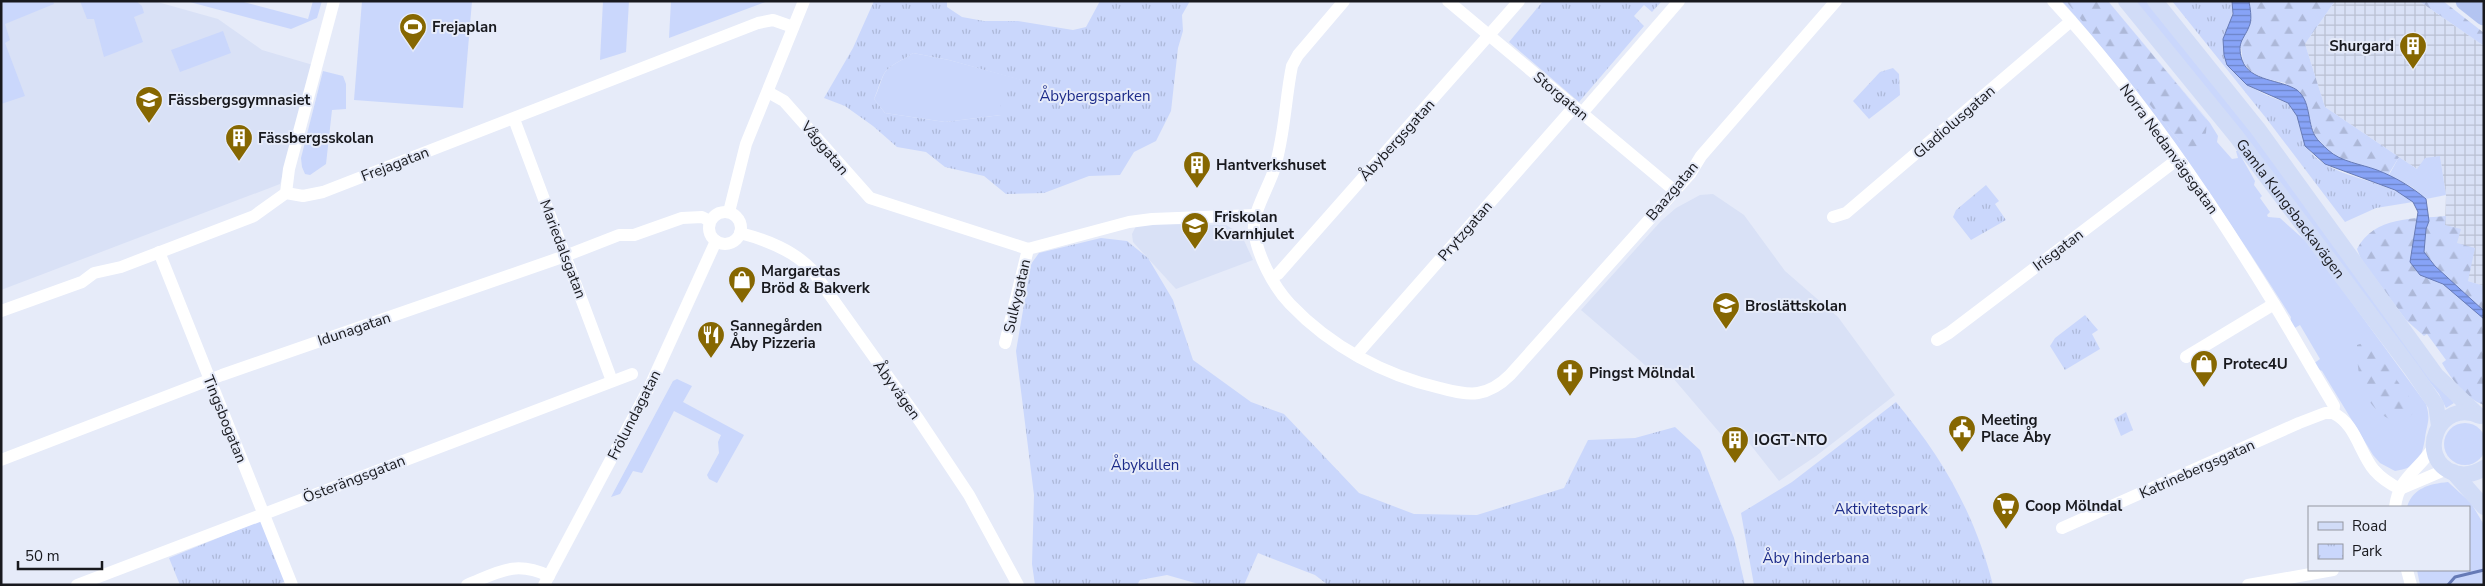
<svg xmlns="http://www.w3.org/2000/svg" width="2485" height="586" font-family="'Nunito Sans',sans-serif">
<defs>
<pattern id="industrial-grid" width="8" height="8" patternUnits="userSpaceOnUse" patternTransform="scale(1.25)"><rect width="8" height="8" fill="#d9e1f6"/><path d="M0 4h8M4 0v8" fill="none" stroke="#bac0d2"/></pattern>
<pattern id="forest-firs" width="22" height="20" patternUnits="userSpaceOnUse" patternTransform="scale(1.25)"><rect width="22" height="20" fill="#cad7fc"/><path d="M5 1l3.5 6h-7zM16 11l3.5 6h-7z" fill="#adb8d8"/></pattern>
<pattern id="park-tufts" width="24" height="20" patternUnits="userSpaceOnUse" patternTransform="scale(1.25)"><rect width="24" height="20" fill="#cad7fc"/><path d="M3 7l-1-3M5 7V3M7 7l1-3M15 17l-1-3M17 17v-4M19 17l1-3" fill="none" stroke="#adb8d8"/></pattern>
<pattern id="water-rules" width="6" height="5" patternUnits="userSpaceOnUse" patternTransform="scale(1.25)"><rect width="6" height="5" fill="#87a3f7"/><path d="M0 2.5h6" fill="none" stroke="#6d84c7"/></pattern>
</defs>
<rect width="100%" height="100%" fill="#e6ebf9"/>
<g fill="#d9e1f6">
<path d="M1,1H154L218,19L262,50L313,65L280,184L1,290Z"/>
<path d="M1713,194L1744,215L1785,271L1838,317L1895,395L1816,456L1779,481L1742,434L1725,439L1667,371L1653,372L1581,310L1661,221L1676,208L1700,195Z"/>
<path d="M1154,224L1226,225L1241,234L1253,260L1176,289L1133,242L1132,234L1136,226Z"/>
</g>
<path fill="url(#industrial-grid)" d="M2335,1H2419L2484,46V286L2468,281L2457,243L2445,225L2446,195L2440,156L2417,169L2325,107L2305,44Z"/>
<g fill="#cad7fc">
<path d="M1,1H53L54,4L5,24L10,40L5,43L25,96L1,104Z"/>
<path d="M80,1H136L142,6L144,13L134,17L143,42L104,57L94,19H87Z"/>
<path d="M186,1H240L308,19L313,1H322L317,18L291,29Z"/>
<path d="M362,1H472L463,108L354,100Z"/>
<path d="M603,1H629L626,52L600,60Z"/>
<path d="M671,1H768L669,38Z"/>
<path d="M2062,1H2066L2080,16L2180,142L2207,119L2108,1L2210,123L2218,136L2217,142L2232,159L2238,158L2236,151H2238L2255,181L2254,185L2262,196L2260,198L2270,212L2267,215L2268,217L2280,218L2309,244L2426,404C2431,420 2427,423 2425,438C2422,458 2417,468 2395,471L2380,463L2373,455L2322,371L2316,368L2313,364L2320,359L2300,325L2293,329L2290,325L2291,317C2221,207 2149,99 2062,1Z"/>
<path d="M2135,1H2146L2220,90L2454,403L2446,408L2439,394Z"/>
<path d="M223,31L231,53L180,72L171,50Z"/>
<path d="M913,53L949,60L1026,81L1001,115L945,122L885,113L874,99C879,91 882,73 888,69C893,64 906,58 913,53Z"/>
<path d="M323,71L343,76L346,84V109L332,110L326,164L310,175L305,174L302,167L301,158Z"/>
<path d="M2440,156L2446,195L2426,199L2412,187L2389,175L2399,157L2417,169L2425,158Z"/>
<path d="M677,379L692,386L683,402L744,435L717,483L709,479L707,475L719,453L718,442L721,435L674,411L642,473L633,471L620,494L611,497L673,381Z"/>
<circle cx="2465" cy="444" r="21"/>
<path d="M2448,482L2471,503L2484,525V585H2420L2417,570H2469V507H2407C2413,488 2429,484 2448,482Z"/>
</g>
<g fill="url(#forest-firs)">
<path d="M2066,1H2108L2207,120L2206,133L2199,146L2188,147L2180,142Z"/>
<path d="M2249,1H2335L2305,44L2325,107L2399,157L2388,175L2345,161L2329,151L2315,136L2304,102L2285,83L2263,78L2251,72L2243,62L2240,39L2250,24Z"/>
<path d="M2419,1H2443L2484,33V46Z"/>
<path d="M2446,216L2445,225L2461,229L2457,243L2475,248L2468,281L2484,286V405C2465,398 2452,380 2442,363L2446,360L2427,334L2424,336L2406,320L2361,259L2357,249C2374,216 2414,219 2446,216Z"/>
<path d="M2366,342L2372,346L2412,401L2414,412L2407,420L2397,423C2362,408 2357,379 2357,345Z"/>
</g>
<g fill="url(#park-tufts)" fill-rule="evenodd">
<path d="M874,1H947V7L962,17L984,21H1018L1073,30L1086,27L1100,1H1190L1182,15L1183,31L1178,48L1171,111L1156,141L1134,152L1120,175L1089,176L1044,193L1006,194L984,176L945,167L926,152L897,147L873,126L845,106L824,98L853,48ZM913,53L949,60L1024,81L1000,84L1001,115L945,122L885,113L874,99C878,91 882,73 888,69C893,64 906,58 913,53Z"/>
<path d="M1543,1H1660L1661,2L1652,12L1644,5L1634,16L1644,26L1579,102L1509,42Z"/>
<path d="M2172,1H2232C2233,9 2232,16 2230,24C2228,30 2223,35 2223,41C2223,72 2250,89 2276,99C2280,101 2286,101 2290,105C2304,118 2298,141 2314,156C2340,180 2386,179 2413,202L2376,208L2345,222L2266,118Z"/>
<path d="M1893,68L1899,74L1900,95L1869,119L1853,101L1880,72Z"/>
<path d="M1986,185L1999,201L1995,204L2006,220L1971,240L1953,217L1956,210Z"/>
<path d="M1101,238L1127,241L1148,258L1173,300L1193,360L1251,402L1284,414L1359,493L1414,514L1477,515L1564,488L1588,440L1635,438L1675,427L1700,450L1734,538L1745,585H1328L1315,575L1258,553L1244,585H1202L1167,575L1140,580L1137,585H1035L1032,564L1034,495L1016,351L1031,264L1039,253Z"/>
<path d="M2085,315L2098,330L2092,334L2100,349L2065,370L2050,346L2055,338Z"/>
<path d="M1896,402C1942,457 1975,514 1993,585H1754L1741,513L1792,482Z"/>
<path d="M2126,412L2133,430L2121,436L2114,419Z"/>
<path d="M262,520L286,581L276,585H180L169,558Z"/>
</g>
<path fill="url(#water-rules)" stroke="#667ab6" d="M2232,1H2249C2250,8 2252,17 2250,24C2245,39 2236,41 2242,60C2250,82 2280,79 2297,90C2311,101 2307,122 2315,136C2318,141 2324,146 2328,150C2341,162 2361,164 2377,170C2395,177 2412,187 2426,199L2429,221L2426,229L2424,252L2435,266L2484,311V319L2443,284L2420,275L2410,262L2418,212L2413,202L2395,190L2325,164L2305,146L2297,116L2288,103L2247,85L2227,65L2224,55L2223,39L2233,14Z"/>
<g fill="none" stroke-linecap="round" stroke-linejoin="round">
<path stroke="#667ab6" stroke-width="3" d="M2448,585L2455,577L2484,570"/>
<g stroke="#fff" stroke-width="12">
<path d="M1344,1L1298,55L1292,66C1285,100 1285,135 1274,170C1269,186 1252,214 1254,230C1257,255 1273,286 1290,304C1331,347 1384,375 1440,388C1452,391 1466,395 1478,393C1490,391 1501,384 1510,375L1690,174L1701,156L1836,1"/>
<path d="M1448,1L1675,191"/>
<path d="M2053,1C2138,93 2209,198 2274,304C2293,335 2311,368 2330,399L2334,406L2333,413C2356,424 2359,452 2374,470C2381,478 2390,484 2400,489"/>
<path d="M768,92L784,101L870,198L1028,249L1129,222L1152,219L1255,215"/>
<path d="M1582,113L1679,1"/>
<path d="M514,119L612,381"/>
<path d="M286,193L289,169L334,1"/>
<circle cx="725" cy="228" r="16"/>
<path d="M729,212L746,144L804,1"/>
<path d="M1833,217L1846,213L2071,21"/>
<path d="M740,233C767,240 793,250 812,270L919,420L969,495L1018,585"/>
<path d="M159,252L292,585"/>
<path d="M1272,277L1278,274L1519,1"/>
<path d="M1,311L82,282L94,273L121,267L254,216L286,193L303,196L323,192L758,23L773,20L793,27"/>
<path d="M1937,340L1949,333L2178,159"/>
<path d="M1005,343L1028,249"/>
<path d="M1356,355L1574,107"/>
<path d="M2186,357L2274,304"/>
<path d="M1,460L222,375L565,256L619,235H634L682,218L702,217L710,221"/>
<path d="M2400,489L2447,469"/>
<path d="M2395,507C2399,476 2419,471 2434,446"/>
<path d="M2062,528L2299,423L2325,413H2333"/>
<path d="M2407,570L2411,585"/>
<path d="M77,585L632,374"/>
<path d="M467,585C499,572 515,560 549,576"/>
<path d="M544,585L650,386L716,241"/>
<path d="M2248,585L2333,570"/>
</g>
<g stroke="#d1dcf7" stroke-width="16">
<path id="s1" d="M2126,1L2236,136L2412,370L2436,405L2439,426"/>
<path d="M2155,1L2258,129L2436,375L2478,415"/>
<path d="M2480,416C2439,397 2414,458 2454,473C2464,476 2475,474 2484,468"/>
<path d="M2453,472L2484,507"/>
</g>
<path stroke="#b3c4f1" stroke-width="19" d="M2465,1L2484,16"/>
</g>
<defs>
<symbol id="stadium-pin" viewBox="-11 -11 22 30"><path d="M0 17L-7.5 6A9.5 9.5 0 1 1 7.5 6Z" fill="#866701" stroke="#e6ebf9"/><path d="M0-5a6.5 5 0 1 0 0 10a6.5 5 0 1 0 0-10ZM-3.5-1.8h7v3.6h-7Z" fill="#fff"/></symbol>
<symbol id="building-pin" viewBox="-11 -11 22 30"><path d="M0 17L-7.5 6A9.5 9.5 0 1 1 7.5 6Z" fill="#866701" stroke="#e6ebf9"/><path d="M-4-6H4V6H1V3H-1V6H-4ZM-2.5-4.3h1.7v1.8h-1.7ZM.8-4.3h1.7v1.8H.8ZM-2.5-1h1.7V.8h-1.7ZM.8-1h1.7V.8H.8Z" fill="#fff"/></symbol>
<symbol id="school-pin" viewBox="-11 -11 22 30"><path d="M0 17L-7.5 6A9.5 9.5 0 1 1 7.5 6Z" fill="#866701" stroke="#e6ebf9"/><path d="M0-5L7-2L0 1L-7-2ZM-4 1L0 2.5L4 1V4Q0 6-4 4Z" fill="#fff"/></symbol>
<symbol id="shop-pin" viewBox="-11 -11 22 30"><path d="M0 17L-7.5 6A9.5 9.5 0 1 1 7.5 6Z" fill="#866701" stroke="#e6ebf9"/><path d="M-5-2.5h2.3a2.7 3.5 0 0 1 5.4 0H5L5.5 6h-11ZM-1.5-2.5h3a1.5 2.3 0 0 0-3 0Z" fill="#fff"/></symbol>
<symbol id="restaurant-pin" viewBox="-11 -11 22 30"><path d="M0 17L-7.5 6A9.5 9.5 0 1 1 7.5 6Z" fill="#866701" stroke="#e6ebf9"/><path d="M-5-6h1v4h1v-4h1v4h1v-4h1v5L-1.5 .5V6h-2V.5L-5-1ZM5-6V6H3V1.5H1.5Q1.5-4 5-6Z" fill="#fff"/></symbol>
<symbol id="church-pin" viewBox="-11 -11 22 30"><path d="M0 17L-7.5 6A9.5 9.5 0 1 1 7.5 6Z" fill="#866701" stroke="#e6ebf9"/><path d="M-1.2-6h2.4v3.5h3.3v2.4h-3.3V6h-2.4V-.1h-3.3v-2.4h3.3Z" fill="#fff"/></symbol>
<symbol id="civic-pin" viewBox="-11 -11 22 30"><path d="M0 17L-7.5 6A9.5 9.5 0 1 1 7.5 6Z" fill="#866701" stroke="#e6ebf9"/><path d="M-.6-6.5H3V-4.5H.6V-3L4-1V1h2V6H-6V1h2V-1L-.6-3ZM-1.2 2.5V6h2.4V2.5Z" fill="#fff"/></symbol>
<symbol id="supermarket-pin" viewBox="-11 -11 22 30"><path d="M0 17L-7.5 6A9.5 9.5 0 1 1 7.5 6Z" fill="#866701" stroke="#e6ebf9"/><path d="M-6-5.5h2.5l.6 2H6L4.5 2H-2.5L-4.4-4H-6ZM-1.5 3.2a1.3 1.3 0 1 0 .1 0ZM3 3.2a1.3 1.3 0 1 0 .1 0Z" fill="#fff"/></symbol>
</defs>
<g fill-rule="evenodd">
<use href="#stadium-pin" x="397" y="11" width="32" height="43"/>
<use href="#building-pin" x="2397" y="30" width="32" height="43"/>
<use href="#school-pin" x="133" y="84" width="32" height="43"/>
<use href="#building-pin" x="223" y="122" width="32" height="43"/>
<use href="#building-pin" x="1181" y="149" width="32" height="43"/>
<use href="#school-pin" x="1179" y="210" width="32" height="43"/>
<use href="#shop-pin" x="726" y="264" width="32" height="43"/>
<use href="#school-pin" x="1710" y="290" width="32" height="43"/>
<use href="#restaurant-pin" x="695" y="319" width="32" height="43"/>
<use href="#shop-pin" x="2188" y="348" width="32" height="43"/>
<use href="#church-pin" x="1554" y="357" width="32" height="43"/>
<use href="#civic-pin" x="1946" y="413" width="32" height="43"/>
<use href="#building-pin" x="1719" y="424" width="32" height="43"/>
<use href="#supermarket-pin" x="1990" y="490" width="32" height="43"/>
</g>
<g text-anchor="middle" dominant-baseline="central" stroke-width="4" stroke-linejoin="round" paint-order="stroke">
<g font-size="15" font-weight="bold" fill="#18191e" stroke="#e6ebf9" text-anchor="start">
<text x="432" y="27">Frejaplan</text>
<text x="2394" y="46" text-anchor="end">Shurgard</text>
<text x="168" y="100">Fässbergsgymnasiet</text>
<text x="258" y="138">Fässbergsskolan</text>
<text x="1216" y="165">Hantverkshuset</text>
<text x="1214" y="217">Friskolan<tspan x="1214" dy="17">Kvarnhjulet</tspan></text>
<text x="761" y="271">Margaretas<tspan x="761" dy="17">Bröd &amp; Bakverk</tspan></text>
<text x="1745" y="306">Broslättskolan</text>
<text x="730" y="326">Sannegården<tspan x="730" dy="17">Åby Pizzeria</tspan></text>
<text x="2223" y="364">Protec4U</text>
<text x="1589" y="373">Pingst Mölndal</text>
<text x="1981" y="420">Meeting<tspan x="1981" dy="17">Place Åby</tspan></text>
<text x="1754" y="440">IOGT-NTO</text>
<text x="2025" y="506">Coop Mölndal</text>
</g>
<g font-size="15" fill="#1c2b89" stroke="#e6ebf9">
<text x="1095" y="96">Åbybergsparken</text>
<text x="1145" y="465">Åbykullen</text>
<text x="1881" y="509">Aktivitetspark</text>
<text x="1816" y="558">Åby hinderbana</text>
</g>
<g font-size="15" fill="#18191e" stroke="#e6ebf9">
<text transform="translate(1561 96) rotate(40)">Storgatan</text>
<text transform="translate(1954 122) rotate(-41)">Gladiolusgatan</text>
<text transform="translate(1397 140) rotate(-48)">Åbybergsgatan</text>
<text transform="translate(825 148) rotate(50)">Våggatan</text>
<text transform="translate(2169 149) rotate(54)">Norra Nedanvägsgatan</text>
<text transform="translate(395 164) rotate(-21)">Frejagatan</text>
<text transform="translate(1672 191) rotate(-50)">Baazgatan</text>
<text stroke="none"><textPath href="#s1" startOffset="265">Gamla Kungsbackavägen</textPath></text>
<text transform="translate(1465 231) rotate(-49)">Prytzgatan</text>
<text transform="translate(563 249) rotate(69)">Mariedalsgatan</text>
<text transform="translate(2058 250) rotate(-37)">Irisgatan</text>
<text transform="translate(1017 296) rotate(-77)">Sulkygatan</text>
<text transform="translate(354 329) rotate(-19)">Idunagatan</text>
<text transform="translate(897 390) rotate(54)">Åbyvägen</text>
<text transform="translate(634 415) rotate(-63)">Frölundagatan</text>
<text transform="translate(225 419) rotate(68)">Tingsbogatan</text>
<text transform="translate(2197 469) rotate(-24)">Katrinebergsgatan</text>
<text transform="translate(354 479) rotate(-21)">Österängsgatan</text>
</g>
</g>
<rect width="2485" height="586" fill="none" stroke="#18191e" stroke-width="5"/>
<rect x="2308" y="506" width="162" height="65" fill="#e6ebf9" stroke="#9497a1"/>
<rect x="2318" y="522" width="25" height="8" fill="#d1dcf7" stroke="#9497a1"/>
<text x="2352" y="531" font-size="15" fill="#18191e">Road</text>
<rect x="2318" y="544" width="25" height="15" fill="url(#park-tufts)" stroke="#9497a1"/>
<text x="2352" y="556" font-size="15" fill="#18191e">Park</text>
<path d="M18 561v8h84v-8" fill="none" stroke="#18191e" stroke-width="2.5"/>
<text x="25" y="561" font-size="15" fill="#18191e" stroke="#e6ebf9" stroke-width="4" paint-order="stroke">50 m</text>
</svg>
